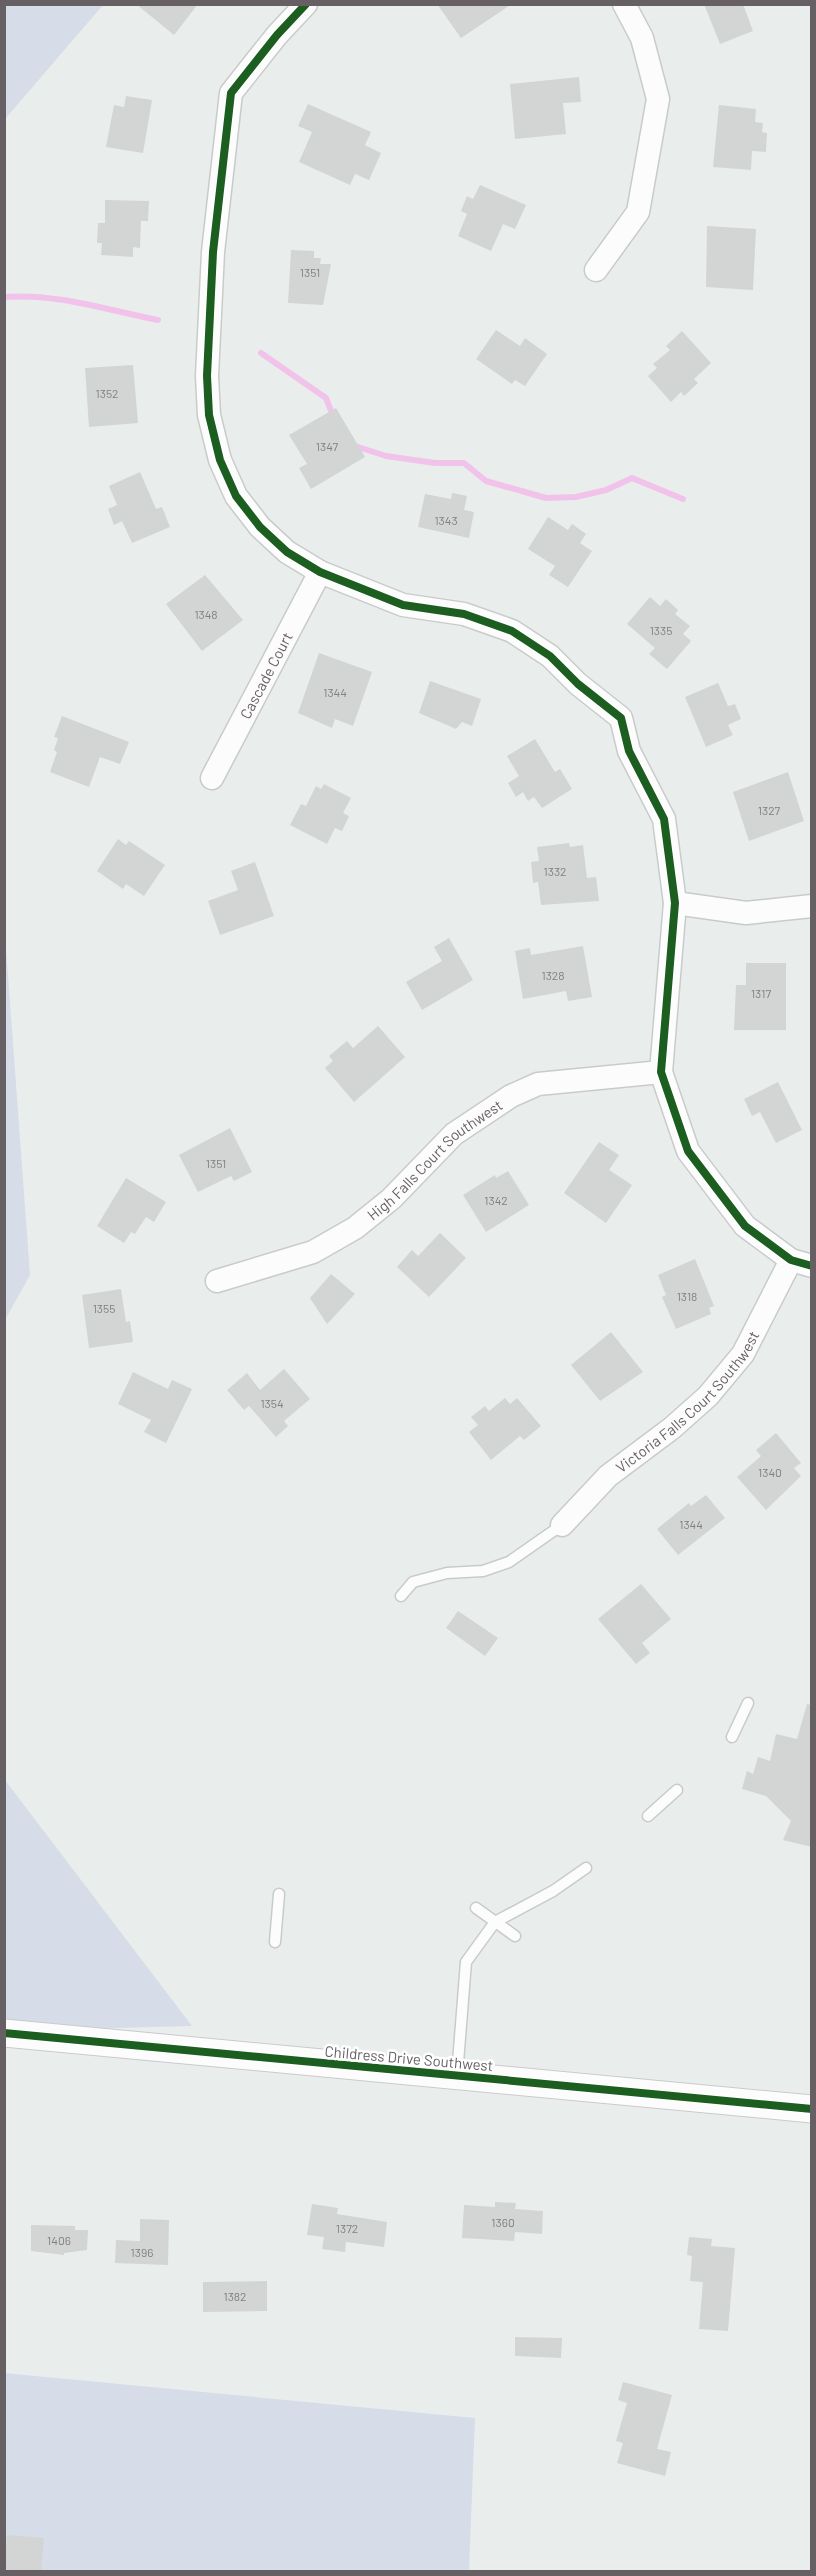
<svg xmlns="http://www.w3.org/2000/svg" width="816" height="2576" font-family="Barlow,sans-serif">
<rect width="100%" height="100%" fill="#e9eeec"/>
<g fill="#d6dde8">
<path d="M5,4L103,5L5,119L4,5Z"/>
<path d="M5,934L30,1275L5,1320H4Z"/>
<path d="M5,1780L192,2026L5,2031Z"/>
<path d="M4,2373L475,2418L469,2571H5Z"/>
</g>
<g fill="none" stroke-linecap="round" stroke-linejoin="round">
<g stroke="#f2c3ea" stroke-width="6">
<path d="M4,297C57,293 106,310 158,320"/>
<path d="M261,353L326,398L333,416"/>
<path d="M355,446L386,456L435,463H464L486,481L546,498L576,497L606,490L632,478L683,499"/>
</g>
</g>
<g fill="#d2d5d3">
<path d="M136,4H198L174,35Z"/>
<path d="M437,4H512L461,38Z"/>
<path d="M704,4H743L753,31L720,44Z"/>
<path d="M579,77L581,102L563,103L566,134L515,139L510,84Z"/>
<path d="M126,96L152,100L143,153L106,147L114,105L124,107Z"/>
<path d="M308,104L371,132L365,145L381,153L369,180L355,174L350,185L299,162L312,132L298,126Z"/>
<path d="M719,105L756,109L755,122L763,123L762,132L767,133L766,152L752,151L751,170L713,167Z"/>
<path d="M480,185L526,205L515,229L503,224L491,251L458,236L467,214L461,211L467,196L473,199Z"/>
<path d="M105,200L149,201L148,221H141L140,248L133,247V257L101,255L102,243H97L98,223H105Z"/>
<path d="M707,226L756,229L753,290L706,287Z"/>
<path d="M291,250L314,251V258H321L320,264H331L323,305L288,303Z"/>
<path d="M496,330L520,346L525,338L547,354L525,386L515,380L512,384L476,359Z"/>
<path d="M682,331L711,363L694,379L698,383L684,396L681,392L671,402L648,376L657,368L653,364L670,350L666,346Z"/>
<path d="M133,365L138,423L89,427L85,368Z"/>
<path d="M336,408L365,457L311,489L299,468L307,464L289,435Z"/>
<path d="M140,472L156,509L162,507L170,527L132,543L122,521L114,525L108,509L117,505L109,486Z"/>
<path d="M452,493L467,496L464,510L474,512L469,538L418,527L425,494L451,499Z"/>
<path d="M548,517L568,530L572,524L586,534L580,543L592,551L568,587L549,575L555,566L528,549Z"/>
<path d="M205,575L243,620L202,651L166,604Z"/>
<path d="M650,597L660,606L666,599L678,610L675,614L690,626L683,634L691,641L667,669L649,654L655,648L627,624Z"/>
<path d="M319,653L372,672L353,726L335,719L332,728L298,713Z"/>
<path d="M430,681L481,699L472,726L462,722L456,729L419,713Z"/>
<path d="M718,683L728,706L735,704L741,719L728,725L733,735L706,747L685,697Z"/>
<path d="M62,716L129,742L120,764L100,757L89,787L50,772L57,752L54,750L58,738L54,737Z"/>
<path d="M535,739L555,772L560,769L572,789L542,808L534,797L528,801L523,792L516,797L508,783L519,776L507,756Z"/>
<path d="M788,772L804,821L749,841L733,792Z"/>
<path d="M324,784L351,798L343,813L349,816L342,831L335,828L327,844L290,825L301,804L306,806L316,786L321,789Z"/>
<path d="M118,839L126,845L129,841L165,865L144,896L126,884L123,889L97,871Z"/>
<path d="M569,843L570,847L583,845L587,878L596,877L599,901L541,905L538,882L533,883L531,862L539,861L537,847Z"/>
<path d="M255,862L274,916L220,935L208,901L238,890L231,871Z"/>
<path d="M449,938L473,980L422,1010L406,982L442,961L434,947Z"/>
<path d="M583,946L592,997L568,1001L566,991L523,999L515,951L530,948L531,955Z"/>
<path d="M746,963H786V1030H734L736,985H746Z"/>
<path d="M378,1026L405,1057L354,1102L325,1068L333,1061L329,1056L347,1041L353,1048Z"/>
<path d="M778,1082L802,1130L776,1143L760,1112L752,1116L744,1099Z"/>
<path d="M230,1128L252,1172L234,1181L231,1176L198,1192L179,1155Z"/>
<path d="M599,1142L619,1155L609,1170L632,1185L606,1223L564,1193Z"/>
<path d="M508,1171L529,1205L486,1232L463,1195L495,1175L496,1178Z"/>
<path d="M126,1178L166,1202L154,1222L146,1217L135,1234L131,1232L124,1243L97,1226Z"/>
<path d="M440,1233L466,1258L429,1297L397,1267L412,1250L418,1256Z"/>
<path d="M695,1259L714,1306L709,1308L711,1314L676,1329L662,1297L666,1295L658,1275Z"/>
<path d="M331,1274L355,1294L327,1324L310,1298Z"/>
<path d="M121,1289L126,1322L130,1321L133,1342L89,1348L82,1295Z"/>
<path d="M611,1332L643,1372L600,1401L571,1365Z"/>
<path d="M284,1369L310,1399L284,1421L288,1426L276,1437L249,1406L244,1410L227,1390L247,1373L260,1390Z"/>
<path d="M133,1372L168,1389L172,1380L192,1389L166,1443L144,1432L151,1420L118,1404Z"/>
<path d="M505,1398L510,1404L517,1398L541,1426L524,1440L520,1436L491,1460L469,1432L478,1425L471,1417L485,1406L489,1411Z"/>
<path d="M776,1433L801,1463L794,1468L801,1476L766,1510L737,1477L761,1456L756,1450Z"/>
<path d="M706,1495L725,1518L678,1555L657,1529L689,1503L691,1506Z"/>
<path d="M641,1584L671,1619L642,1643L650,1653L636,1664L598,1619Z"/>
<path d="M458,1611L498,1638L485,1656L446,1628Z"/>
<path d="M807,1704L812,1705V1847L783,1840L791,1821L766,1796L742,1789L747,1771L753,1774L758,1757L770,1761L776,1734L797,1739Z"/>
<path d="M495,2202L516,2203L515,2209L543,2211L542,2234L515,2232L514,2241L462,2238L464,2205L495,2207Z"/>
<path d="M312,2204L338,2208L337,2214L387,2222L384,2247L346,2242L345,2252L322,2249L324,2237L307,2235Z"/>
<path d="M140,2219L169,2220L168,2265L115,2263L116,2240L140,2241Z"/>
<path d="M31,2225L75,2226V2230H88L87,2250L64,2253V2255L31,2251Z"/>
<path d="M689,2237L712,2239L711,2246L735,2248L728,2331L699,2329L703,2282L690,2281L692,2256L687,2255Z"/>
<path d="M267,2281V2311L203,2312V2282Z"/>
<path d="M515,2337L562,2338L561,2358L515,2356Z"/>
<path d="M623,2382L672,2395L657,2449L671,2452L665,2476L617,2463L623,2443L616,2441L627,2403L618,2400Z"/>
<path d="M7,2535L44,2538L41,2571H4Z"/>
</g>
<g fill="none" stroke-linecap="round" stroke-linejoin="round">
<defs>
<g id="service">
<path d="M401,1596L413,1582L447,1573L483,1571L509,1562L562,1525"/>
<path d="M732,1737L748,1703"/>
<path d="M648,1816L677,1790"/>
<path d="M476,1908L515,1936"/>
<path d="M275,1942L279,1894"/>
<path d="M457,2075L466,1962L495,1922L553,1891L586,1868"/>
</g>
<g id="minor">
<path d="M306,4L277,35L231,93L213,252L207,376L209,415L220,460L236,496L260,527L287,552L320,572L403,605L464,614L512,631L550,656L578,684L621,718L629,751L664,819L675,903L661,1072L688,1151L745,1226L791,1260L812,1266"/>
<path d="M596,270L638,212L658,99L642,38L624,4"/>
<path id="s1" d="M212,778L320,572"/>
<path d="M675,903L746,913L812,906"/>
<path id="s2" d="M217,1281L313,1252L355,1228L391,1199L454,1134L511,1096L538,1084L661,1072"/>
<path id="s3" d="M562,1525L608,1476L672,1428L708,1396L743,1354L791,1260"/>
</g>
<path id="tertiary" d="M4,2033L812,2109"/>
</defs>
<use href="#service" stroke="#c9cbca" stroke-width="13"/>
<use href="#minor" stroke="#c9cbca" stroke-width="25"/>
<use href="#tertiary" stroke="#c9cbca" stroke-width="29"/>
<use href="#service" stroke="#fcfcfc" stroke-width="10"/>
<use href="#minor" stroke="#fcfcfc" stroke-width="22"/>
<use href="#tertiary" stroke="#fcfcfc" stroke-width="27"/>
<defs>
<g id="cycleway">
<path d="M306,4L277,35L231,93L213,252L207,376L209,415L220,460L236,496L260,527L287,552L320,572L403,605L464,614L512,631L550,656L578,684L621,718L629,751L664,819L675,903L661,1072L688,1151L745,1226L791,1260L812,1266"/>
<path d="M4,2033L812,2109"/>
</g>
</defs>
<use href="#cycleway" stroke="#fff" stroke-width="11"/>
<use href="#cycleway" stroke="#1b5e20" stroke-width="8"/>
</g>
<g text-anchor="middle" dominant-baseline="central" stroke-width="5" stroke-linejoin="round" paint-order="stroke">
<g font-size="12" fill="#827e81">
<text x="310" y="272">1351</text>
<text x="107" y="393">1352</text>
<text x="327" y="446">1347</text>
<text x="446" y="520">1343</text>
<text x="206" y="614">1348</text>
<text x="661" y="630">1335</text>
<text x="335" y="692">1344</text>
<text x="769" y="810">1327</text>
<text x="555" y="871">1332</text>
<text x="553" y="975">1328</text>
<text x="761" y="993">1317</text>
<text x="216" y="1163">1351</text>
<text x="496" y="1200">1342</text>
<text x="687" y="1296">1318</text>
<text x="104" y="1308">1355</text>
<text x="272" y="1403">1354</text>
<text x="770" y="1472">1340</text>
<text x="691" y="1524">1344</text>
<text x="503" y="2222">1360</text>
<text x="347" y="2228">1372</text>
<text x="59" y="2240">1406</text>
<text x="142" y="2252">1396</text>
<text x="235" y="2296">1382</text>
</g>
<g font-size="15" fill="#665f64" stroke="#fff">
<text stroke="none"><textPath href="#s1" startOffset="116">Cascade Court</textPath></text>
<text stroke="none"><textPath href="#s2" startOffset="254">High Falls Court Southwest</textPath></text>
<text stroke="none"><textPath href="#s3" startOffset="177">Victoria Falls Court Southwest</textPath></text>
<text transform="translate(409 2058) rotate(5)">Childress Drive Southwest</text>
</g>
</g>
<rect width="816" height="2576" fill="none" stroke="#665f64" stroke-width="12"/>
</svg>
